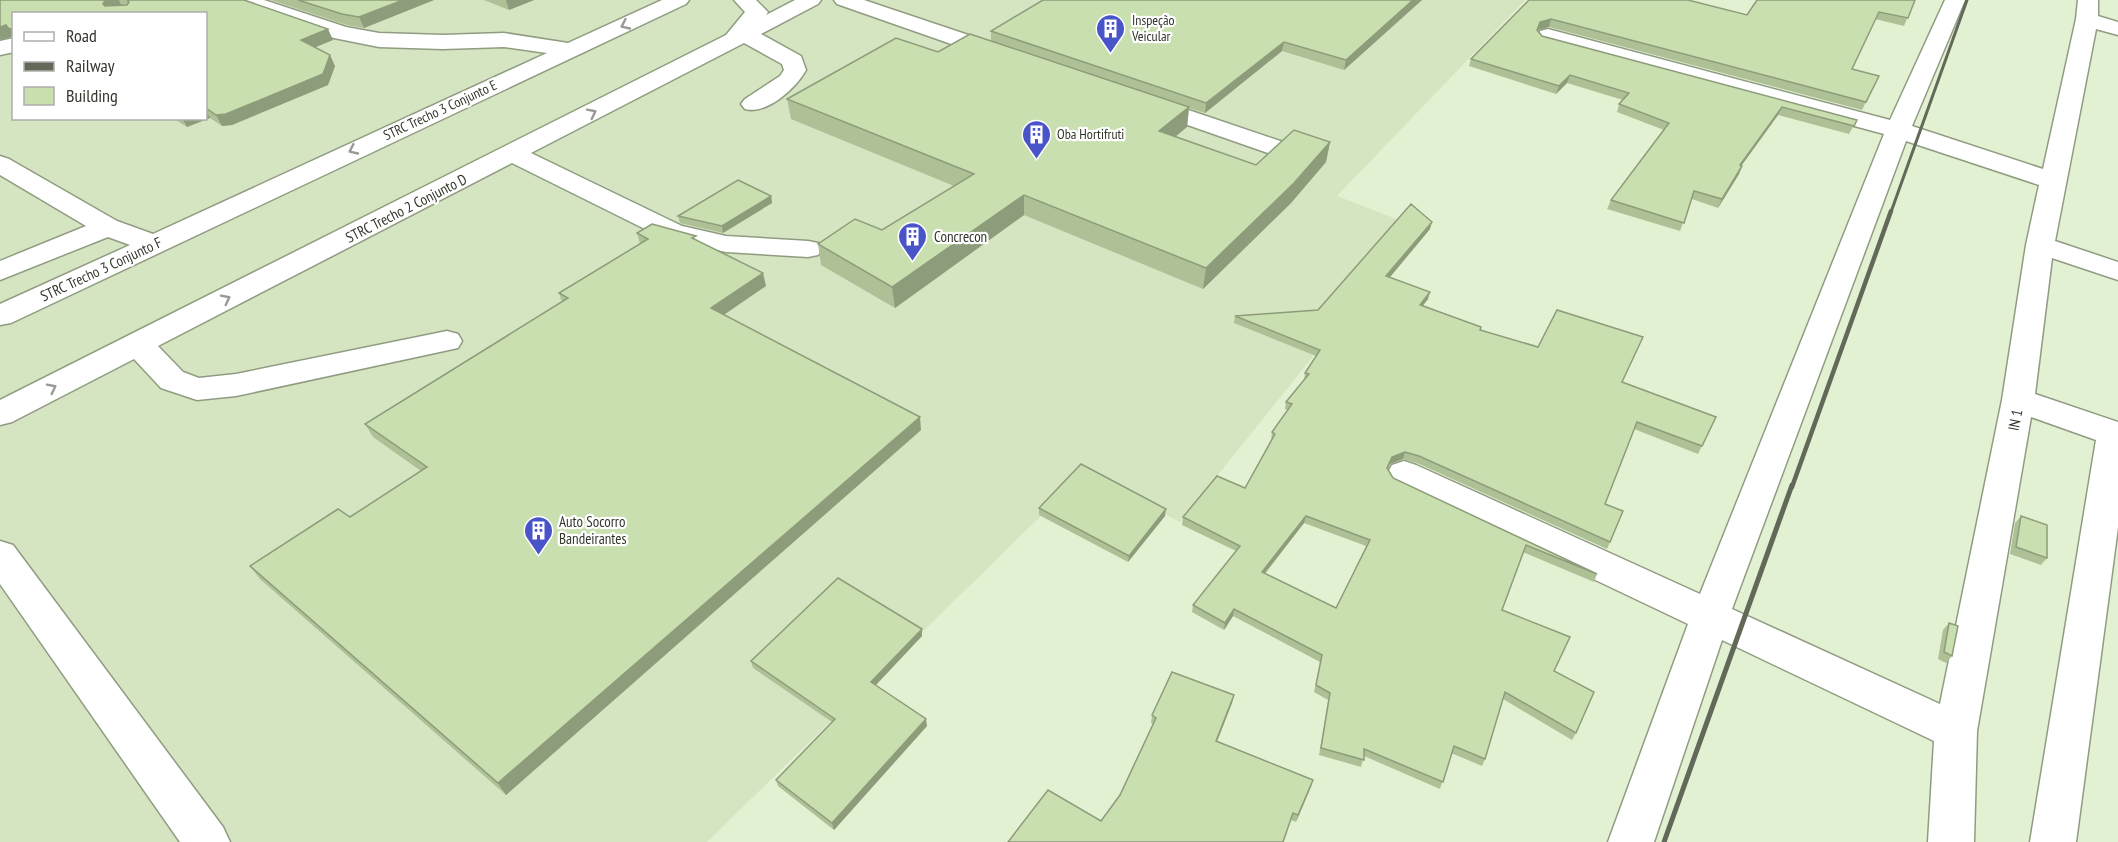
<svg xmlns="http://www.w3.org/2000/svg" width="2118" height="842" font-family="'PT Sans Narrow',sans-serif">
<rect width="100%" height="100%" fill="#e3f1d3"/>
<path fill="#d5e4c1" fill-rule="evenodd" d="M0,0H1525L1337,196L1417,227L1180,522L1085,473L707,842H0ZM14,14H206V118H14Z"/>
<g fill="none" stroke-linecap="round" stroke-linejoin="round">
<defs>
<g id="minor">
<path d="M234,0H264L346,27L379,33L443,35L504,33L568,43L662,0H689L686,4L11,323L0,325V304L130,245L108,237L0,280V261L86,226L0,175V156L9,159L117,221L153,234L547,53L504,47L443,49L379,47L334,38L237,4Z"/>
<path d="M734,0H756L768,12L766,15L795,0H821L818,4L761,34L801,56L806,70C796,88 767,115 745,109L741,104L745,99L780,76L784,70L782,64L744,43L531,153L682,226L726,236L808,241L818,243L822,249L818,255L808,257L726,252L663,238L512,163L158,346L183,372L199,378L236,374L447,331L458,334L462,341L458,348L236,396L197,400L161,388L134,359L12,422L0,425V400L726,35L745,12Z"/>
<path d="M834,0H864L1010,49L1013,54L1010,59L1002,61L994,59L837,4Z"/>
<path d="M1945,0H1965L1912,126L2043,169L2076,19L2078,0H2098V16L2118,22V35L2096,29L2055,241L2118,262V280L2052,258L2035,394L2118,422V527L2076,842H2030L2096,440L2031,417L1977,731L1974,842H1928L1934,741L1722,640L1654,842H1608L1688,624L1392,483L1387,474L1392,465L1404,461L1416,465L1700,594L1884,134L1540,41L1537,36L1540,31L1548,29L1890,120ZM1906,141L2039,185L2026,245L2002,400L1940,704L1732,609Z"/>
<path d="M14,38V52L0,55V41Z"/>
<path d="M1147,96L1283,142L1287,147L1283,152L1274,155L1265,152L1139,108L1135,103L1139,98Z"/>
<path d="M0,541L13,545L223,827L230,842H180L0,584Z"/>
</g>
</defs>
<use href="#minor" stroke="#909c81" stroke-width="3"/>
<use href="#minor" fill="#fff" fill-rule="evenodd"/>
<path stroke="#626959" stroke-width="3" d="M1891,212L1967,0"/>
<path stroke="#626959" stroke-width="4.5" d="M1792,487L1891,211"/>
<path stroke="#626959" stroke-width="5" d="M1664,842L1792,485"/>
</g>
<g fill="#aec096" fill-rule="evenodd">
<path d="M0,0H244L333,40L315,47L335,66L328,85L232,125L222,126L210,118L187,127L173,118H206V14H14V36L0,40Z"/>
<path d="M271,0H434L364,28L347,25Z"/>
<path d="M484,0H534L509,10Z"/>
<path d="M1043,0H1422L1344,70L1282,51L1205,113L1189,108L1187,127L1176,136L1256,165L1330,142L1326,162L1291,203L1203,289L1024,215L895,308L821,265L818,244L882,230L954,186L791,119L787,99L938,52L991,41V31Z"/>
<path d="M1529,0L1747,15L1915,0L1904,26L1875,19L1852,69L1879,76L1862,110L1549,27L1538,30L1542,36L1857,120L1849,134L1778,115L1742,165V166L1739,174L1718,208L1692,199L1680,231L1607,209L1611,200L1664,130L1617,112L1619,104L1623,100L1567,83L1556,94L1469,66L1471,59Z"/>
<path d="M771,196L772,203L723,233L680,223L678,216Z"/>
<path d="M1430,229L1390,277L1428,299L1423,305L1481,327V330L1716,417L1698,454L1634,429L1605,504L1610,542L1607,549L1417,463L1403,459L1390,464L1388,469L1393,478L1597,574L1594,582L1523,552L1502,610L1554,671L1576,733L1572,740L1503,699L1485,759L1482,766L1451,753L1440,789L1364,756L1361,767L1319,755L1328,700L1314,692L1320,662L1233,616L1224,630L1192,612L1193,605L1236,551L1182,525L1183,517L1245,488L1272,440H1271L1272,432L1288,410L1285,409L1286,402L1304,380L1305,373L1316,356L1234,323L1235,316L1318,310ZM1304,523L1366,546L1336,608L1265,574Z"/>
<path d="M637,233L697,240L766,286L724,314L921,430L506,795L260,579L250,566L350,517L421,471L373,437L365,424L562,302L559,293L640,244Z"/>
<path d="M1039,508L1165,516L1128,562L1039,515Z"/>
<path d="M2021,516L2047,558L2041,565L2010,554L2015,523Z"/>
<path d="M1949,623L1952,656L1946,663L1938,659L1943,630Z"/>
<path d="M922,636L875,686L927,726L834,830L778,786L776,780L832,722L753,668L751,661Z"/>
<path d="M1234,695L1232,703L1217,741L1313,780L1296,822L1291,820L1101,821L1120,795L1153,724L1151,723L1152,715Z"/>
</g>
<g fill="#8d9c7a">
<path d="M105,0H119L121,5L109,14L103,4Z"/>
<path d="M403,0H434L364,28L359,17Z"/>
<path d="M506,0H534L509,10Z"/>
<path d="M1413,0H1422L1344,70L1346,60Z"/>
<path d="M1551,19L1549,27L1538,30L1535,37L1540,22Z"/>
<path d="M6,25L14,28V36L0,40V27Z"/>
<path d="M328,29L333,40L306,51L301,40Z"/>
<path d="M1284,42L1282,51L1205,113L1206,103Z"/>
<path d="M330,55L335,66L328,85L232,125L222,126L216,115Z"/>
<path d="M1570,75L1567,83L1556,94L1559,86Z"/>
<path d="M1189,107L1187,127L1158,151L1159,131Z"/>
<path d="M1782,107L1778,115L1736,173L1740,165Z"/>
<path d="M206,110L210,118L187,127L182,118H206Z"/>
<path d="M1330,142L1326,162L1291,203L1203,289L1206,268Z"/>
<path d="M1742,166L1739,174L1718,208L1722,199Z"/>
<path d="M1024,195V215L895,308L892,287Z"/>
<path d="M771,196L772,203L723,233L722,226Z"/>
<path d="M1432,222L1430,229L1385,283L1386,276Z"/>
<path d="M763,273L766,286L715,321L711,308Z"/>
<path d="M1430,292L1428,299L1418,312L1420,305Z"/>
<path d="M920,417L921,430L506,795L498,783Z"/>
<path d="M1405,452L1403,459L1390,464L1385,475L1392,457Z"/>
<path d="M1166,509L1165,516L1128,562L1129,556Z"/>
<path d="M1306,516L1304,523L1260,579L1262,572Z"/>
<path d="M1234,609L1233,616L1224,630L1225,623Z"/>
<path d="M922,629V636L872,689L871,682Z"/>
<path d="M1234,695L1232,703L1214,749L1216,741Z"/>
<path d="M926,719L927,726L834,830L832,823Z"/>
<path d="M1313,780L1311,787L1296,822L1298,815Z"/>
</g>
<g fill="#cadfaf" stroke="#8d9c7a" stroke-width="1.5" fill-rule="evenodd">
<path d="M0,0H105L103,4L105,6L127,5L129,2L127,0H244L328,29L301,40L330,55L323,74L226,114L216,115L206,108V14H14V28L9,29L6,25L0,27Z"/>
<path d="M298,0H403L359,17L342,14Z"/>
<path d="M1043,0H1413L1346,60L1284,42L1206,103L991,31Z"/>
<path d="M1529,0H1688L1747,15L1757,0H1915L1908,18L1879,12L1852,69L1879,76L1866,102L1551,19L1540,22L1537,30L1542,36L1857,120L1854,126L1782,107L1740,165L1742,166L1722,199L1694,191L1684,223L1611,200L1669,123L1619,104L1629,93L1570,75L1559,86L1471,59Z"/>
<path d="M970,34L1189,107L1159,131L1256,165L1294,130L1330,142L1294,183L1206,268L1024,195L892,287L818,244L855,219L882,230L974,174L787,99L896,38L938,52Z"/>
<path d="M738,180L771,196L722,226L678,216Z"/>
<path d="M1411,204L1432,222L1386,276L1430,292L1420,305L1481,327L1480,330L1538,347L1557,310L1643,337L1622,382L1716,417L1702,446L1637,422L1605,504L1623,511L1610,542L1419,456L1405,452L1392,457L1387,468L1393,478L1597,574L1526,545L1502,610L1570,637L1554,671L1594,692L1576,733L1505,692L1485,759L1454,746L1443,782L1364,749V760L1321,748L1330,693L1316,685L1322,655L1234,609L1225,623L1193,605L1240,546L1183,517L1217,476L1245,488L1275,434L1272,432L1292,404L1286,402L1309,374L1305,373L1320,350L1235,316L1318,310ZM1306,516L1370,540L1336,608L1262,572Z"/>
<path d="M652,224L696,236L692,238L763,273L711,308L920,417L498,783L250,566L338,509L350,517L427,467L365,424L568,298L559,293L648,239L637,233Z"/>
<path d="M1081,464L1166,509L1129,556L1039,508Z"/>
<path d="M2021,516L2047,525V558L2016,547Z"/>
<path d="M838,578L922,629L871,682L926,719L832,823L776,780L835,719L751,661Z"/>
<path d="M1949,623L1958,626L1952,656L1944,652Z"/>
<path d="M1172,672L1234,695L1216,741L1313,780L1298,815L1293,813L1283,842H1008L1048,790L1101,821L1120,795L1156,718L1152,715Z"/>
</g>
<defs><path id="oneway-chevron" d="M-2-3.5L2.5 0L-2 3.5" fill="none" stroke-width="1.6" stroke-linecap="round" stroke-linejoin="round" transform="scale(1.5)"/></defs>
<g stroke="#989b95">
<use href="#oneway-chevron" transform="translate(625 25) rotate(155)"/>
<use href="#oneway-chevron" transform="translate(592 113) rotate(-27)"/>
<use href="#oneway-chevron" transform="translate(353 150) rotate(155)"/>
<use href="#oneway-chevron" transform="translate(226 299) rotate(-27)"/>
<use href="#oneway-chevron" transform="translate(52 388) rotate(-27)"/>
</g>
<defs>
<symbol id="building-pin" viewBox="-11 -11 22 30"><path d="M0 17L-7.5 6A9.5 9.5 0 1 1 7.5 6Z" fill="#4954c9" stroke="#fff"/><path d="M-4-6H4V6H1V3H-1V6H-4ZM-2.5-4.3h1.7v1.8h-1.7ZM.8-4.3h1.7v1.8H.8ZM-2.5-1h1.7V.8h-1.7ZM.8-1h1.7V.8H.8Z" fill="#fff"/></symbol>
</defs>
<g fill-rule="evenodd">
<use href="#building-pin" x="1094" y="12" width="33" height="45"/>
<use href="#building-pin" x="1020" y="118" width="33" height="45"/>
<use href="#building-pin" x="896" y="220" width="33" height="45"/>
<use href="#building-pin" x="522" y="514" width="33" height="45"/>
</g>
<g text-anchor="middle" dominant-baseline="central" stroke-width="4.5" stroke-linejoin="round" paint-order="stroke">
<g font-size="14" fill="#32372b" stroke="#fff" text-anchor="start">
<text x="1132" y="20">Inspeção<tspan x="1132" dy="16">Veicular</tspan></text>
<text x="1057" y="134">Oba Hortifruti</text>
</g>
<g font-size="14" fill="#32372b" stroke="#fff">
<text transform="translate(440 110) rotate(-25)">STRC Trecho 3 Conjunto E</text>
</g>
<g font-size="15" fill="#32372b" stroke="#fff">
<text transform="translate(406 208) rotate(-27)">STRC Trecho 2 Conjunto D</text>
<text transform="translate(101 269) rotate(-25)">STRC Trecho 3 Conjunto F</text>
<text transform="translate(2015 420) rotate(-79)">IN 1</text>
</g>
<g font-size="15" fill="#32372b" stroke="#fff" text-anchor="start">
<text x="934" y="236">Concrecon</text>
<text x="559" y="521">Auto Socorro<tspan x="559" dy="17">Bandeirantes</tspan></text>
</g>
</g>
<rect x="12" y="12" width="195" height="108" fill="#ffffff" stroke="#adafaa" stroke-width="1.5"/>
<rect x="24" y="32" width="30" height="9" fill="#ffffff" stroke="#adafaa" stroke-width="1.5"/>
<text x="66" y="42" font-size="18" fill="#32372b">Road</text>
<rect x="24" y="62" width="30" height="9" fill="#626959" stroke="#adafaa" stroke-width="1.5"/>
<text x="66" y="72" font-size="18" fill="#32372b">Railway</text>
<rect x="24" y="87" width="30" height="18" fill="#cadfaf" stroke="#adafaa" stroke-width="1.5"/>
<text x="66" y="102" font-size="18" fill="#32372b">Building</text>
</svg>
